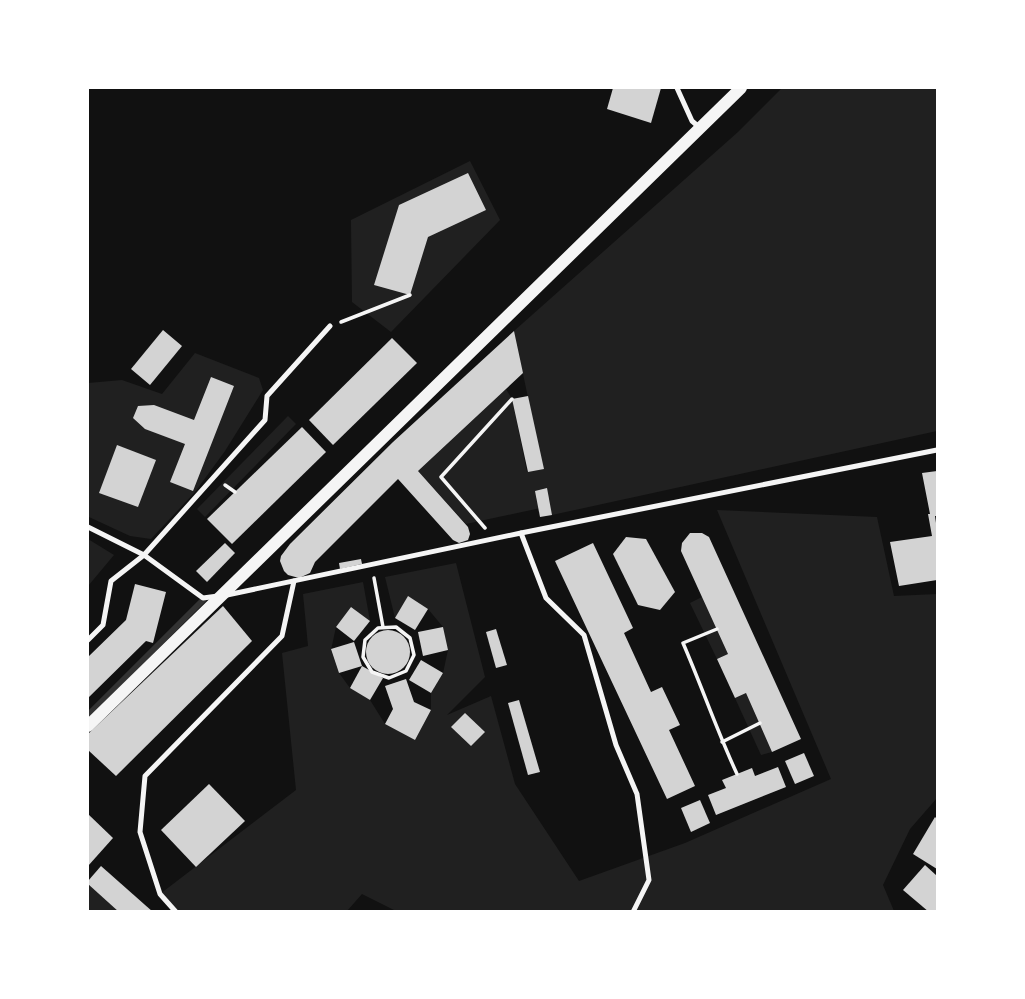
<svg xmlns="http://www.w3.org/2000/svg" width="1025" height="999" font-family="'Sofia Sans Condensed',sans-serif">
<rect width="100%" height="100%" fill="#111"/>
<g fill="#202020">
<path d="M782,88H937V431L552,515L550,506L466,524L418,471L506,389L512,399L527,472L543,469L514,331L738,132Z"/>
<path d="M470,161L500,220L391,332L352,302L351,220Z"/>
<path d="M195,353L259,378L263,390L225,451L195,492L151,539L130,536L89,517L88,507V383L122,380L162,394Z"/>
<path d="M288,416L296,424L205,517L197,509Z"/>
<path d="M717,510L877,517L894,596L937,594V798L910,829L883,885L894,911L398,912L362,894L347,911L176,912L160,894L296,790L282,653L308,646L303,594L363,582L370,621L351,607L336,627L331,650L339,673L350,688L370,700L385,724L415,740L431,710V693L443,673L448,650L443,627L428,609L409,597L395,618L385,577L456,563L485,677L447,715L491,696L515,784L579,881L685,843L831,779Z"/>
<path d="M88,539L114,555L88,586Z"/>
<path d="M702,597L728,654L717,659L690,603Z"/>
<path d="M746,693L772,752L761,755L735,698Z"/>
<path d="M88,884L119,911H88Z"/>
</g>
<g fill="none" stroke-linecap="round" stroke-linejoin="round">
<path stroke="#333" stroke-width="6" d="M88,715L203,600"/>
</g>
<g fill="#d3d3d3">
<path d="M613,88H661L651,123L607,109Z"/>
<path d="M468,173L486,210L428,237L410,295L374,285L399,205Z"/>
<path d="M163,330L182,346L150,385L131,369Z"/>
<path d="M514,331L523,373L418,471L468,527L470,534L468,540L459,543L453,540L398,479L315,562L310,573L299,578L288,575L284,571L280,561L281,556L290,544L393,442Z"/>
<path d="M392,338L417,363L333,445L309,420Z"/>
<path d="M211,377L234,386L193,491L170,482L185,444L145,429L133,418L138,406L154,405L194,420Z"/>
<path d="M528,396L544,469L528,472L512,399Z"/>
<path d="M302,427L326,452L232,544L207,519Z"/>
<path d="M117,445L156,460L138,507L99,493Z"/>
<path d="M937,471V516H935L937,530V580L899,586L890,542L932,536L928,514H930L922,473Z"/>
<path d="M547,488L552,515L540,517L535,491Z"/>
<path d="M690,533H702L709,537L801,739L772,752L746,693L735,698L717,659L728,654L681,551L682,543Z"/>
<path d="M626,537L646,539L675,592L660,610L638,605L613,554Z"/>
<path d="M225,543L235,553L207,582L196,571Z"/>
<path d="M593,543L633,628L624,633L651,692L662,687L680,725L669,730L695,786L667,799L555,561Z"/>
<path d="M361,559L362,564L340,569L339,563Z"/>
<path d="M135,584L166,592L153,643L146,641L88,698V657L126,620Z"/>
<path d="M408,596L428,609L415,630L395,618Z"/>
<path d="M223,606L252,641L116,776L88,750V734Z"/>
<path d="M351,607L370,621L354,641L336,627Z"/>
<path d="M443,627L448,650L423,656L418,632Z"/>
<path d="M496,629L507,665L496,668L486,632Z"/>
<circle cx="388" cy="652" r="22"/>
<path d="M354,642L362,666L339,673L331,649Z"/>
<path d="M421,660L443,673L431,693L409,680Z"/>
<path d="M362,666L383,678L370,700L350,688Z"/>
<path d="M406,679L414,702L431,710L415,740L385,724L393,709L385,686Z"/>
<path d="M519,700L540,772L528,775L508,703Z"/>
<path d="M465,713L485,732L471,746L451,727Z"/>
<path d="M804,753L814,776L795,784L785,761Z"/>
<path d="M778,767L786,787L716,815L708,795L726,788L722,780L752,768L755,776Z"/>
<path d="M209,784L245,821L196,867L161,830Z"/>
<path d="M700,800L710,823L691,832L681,808Z"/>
<path d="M88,814L113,838L88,866Z"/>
<path d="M935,817L937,819V869L913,854Z"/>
<path d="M925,865L937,876V912H929L903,890Z"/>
<path d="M101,866L153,912H119L88,884V881Z"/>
</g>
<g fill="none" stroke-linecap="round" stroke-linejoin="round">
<g stroke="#f5f5f5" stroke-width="3.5">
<path d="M341,322L410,295"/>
<path d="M225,485L235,492"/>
<path d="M485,528L441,477L512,399"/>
<path d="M374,578L383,627"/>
<path d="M396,627L410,638L414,655L406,671L389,678L372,672L363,657L365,640L378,628Z"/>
<path d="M717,629L683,643C702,687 717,731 737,774"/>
<path d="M722,742L760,723"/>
</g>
<g stroke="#f5f5f5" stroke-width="5">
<path d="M677,88L692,121L699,127"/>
<path d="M88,527L144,555L265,420L267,396L330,326"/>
<path d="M521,533L546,598L584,635L616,745L637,794L649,880L633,912"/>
<path d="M227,595L521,533L937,450"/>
<path d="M88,640L103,625L111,581L144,555L203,598L218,596"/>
<path d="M176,912L160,894L140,832L145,776L282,636L294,581"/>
</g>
<path stroke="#f5f5f5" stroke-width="12" d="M88,726L741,88"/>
</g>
<rect width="1025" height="999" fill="none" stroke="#ffffff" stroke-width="178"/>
</svg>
